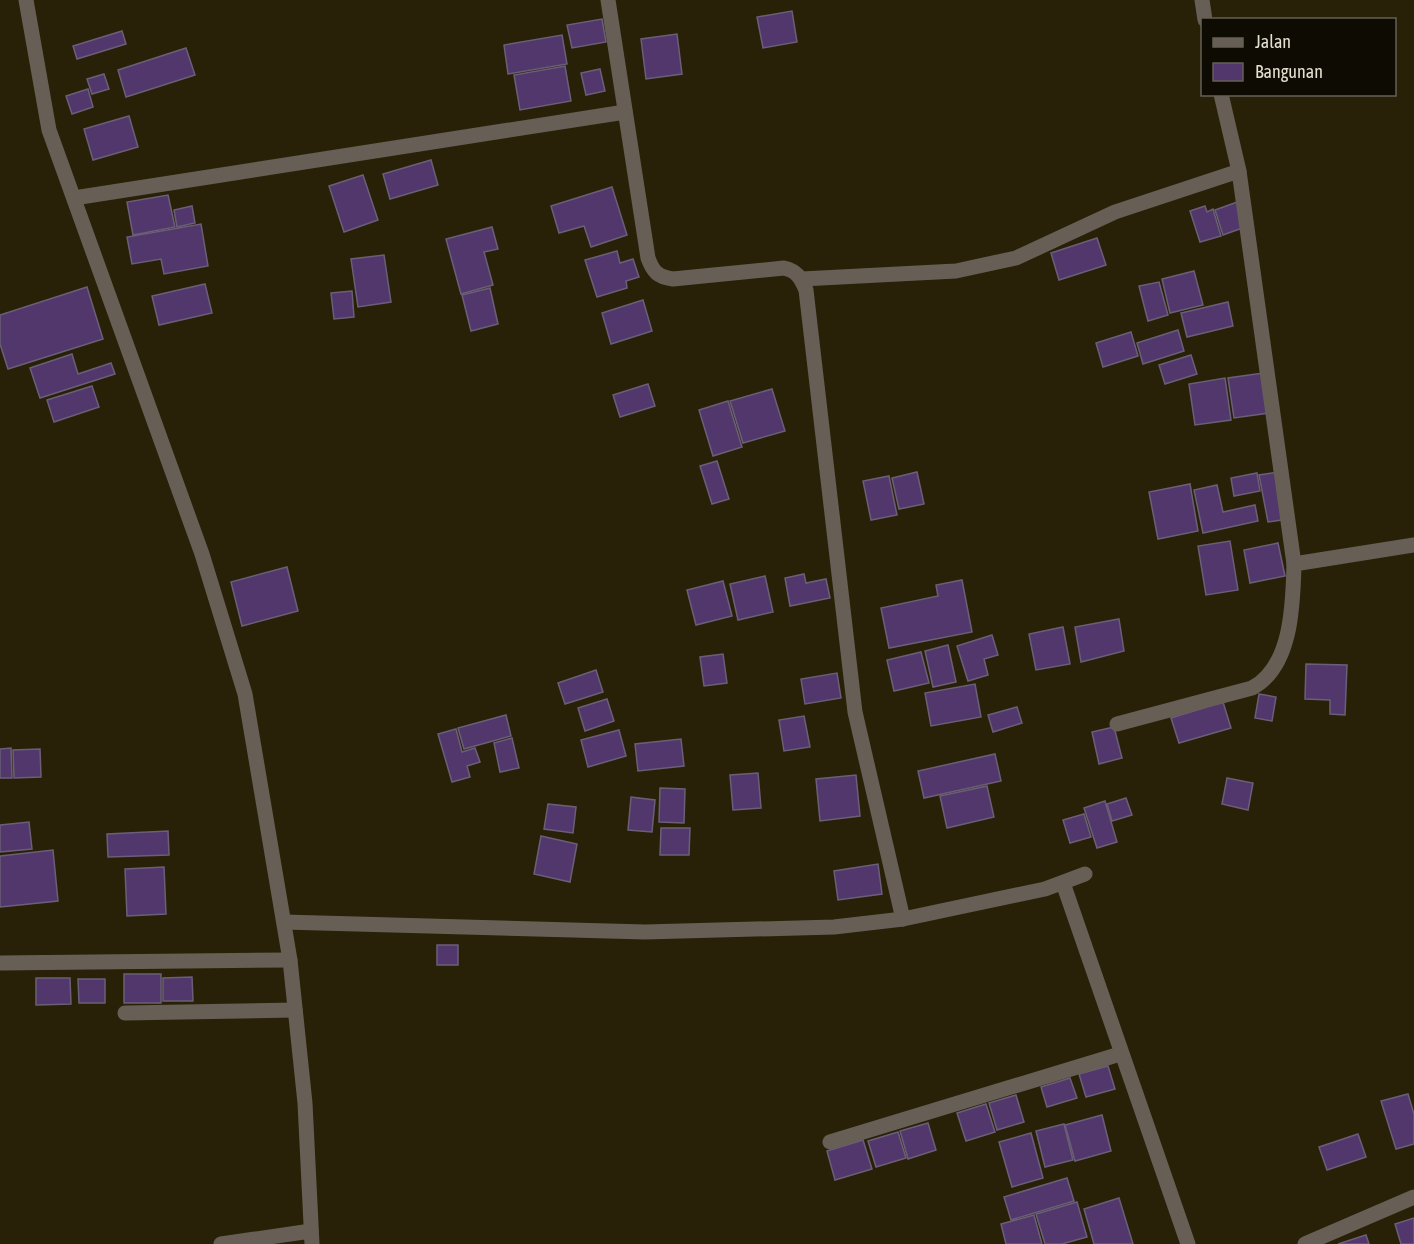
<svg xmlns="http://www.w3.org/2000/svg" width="1414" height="1244" font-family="'Asap Condensed',sans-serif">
<rect width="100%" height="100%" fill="#282107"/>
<g fill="#51376b" stroke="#6b5f78" stroke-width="1.5">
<path d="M792,11L797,42L763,48L757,17Z"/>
<path d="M602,19L606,42L572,48L567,25Z"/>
<path d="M122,31L126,44L77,59L73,46Z"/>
<path d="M677,34L682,74L646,79L641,39Z"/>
<path d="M562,35L567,64L508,74L504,45Z"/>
<path d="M186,48L195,75L126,97L118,70Z"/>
<path d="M565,66L571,101L520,110L514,75Z"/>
<path d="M600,69L605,91L586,95L581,73Z"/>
<path d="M104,74L109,89L92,94L87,79Z"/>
<path d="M88,89L93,107L72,114L66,96Z"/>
<path d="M129,116L138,147L93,160L84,129Z"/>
<path d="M431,160L438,185L390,199L383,174Z"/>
<path d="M363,175L378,220L344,232L329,186Z"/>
<path d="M612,187L627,235L591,247L584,226L559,233L551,206Z"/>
<path d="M168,195L175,227L133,235L127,202Z"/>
<path d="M1240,201L1248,226L1223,235L1215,210Z"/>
<path d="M192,206L195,223L177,227L174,210Z"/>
<path d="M1205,206L1207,212L1213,209L1221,236L1200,242L1190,211Z"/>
<path d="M201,224L208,266L164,274L161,259L132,264L127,237Z"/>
<path d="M492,227L498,249L484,252L493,285L461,294L446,239Z"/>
<path d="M1097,238L1106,265L1059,280L1051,253Z"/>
<path d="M617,251L620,263L633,259L639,277L626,281L627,288L597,297L585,260Z"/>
<path d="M384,255L391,302L358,307L351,259Z"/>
<path d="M1194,271L1203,305L1170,313L1162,279Z"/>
<path d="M1159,282L1168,315L1148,321L1139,286Z"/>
<path d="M205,284L212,313L159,325L152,296Z"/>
<path d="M87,287L103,339L8,369L0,344V315Z"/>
<path d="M490,288L498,324L471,331L462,295Z"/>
<path d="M352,291L354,317L334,319L331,293Z"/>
<path d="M643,300L652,331L611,344L602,313Z"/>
<path d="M1228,302L1233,326L1187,337L1181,313Z"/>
<path d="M1178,330L1184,351L1143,364L1137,343Z"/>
<path d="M1131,332L1138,356L1103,367L1096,343Z"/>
<path d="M72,354L78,374L111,363L115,374L40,398L30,368Z"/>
<path d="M1191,355L1197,374L1165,384L1159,365Z"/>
<path d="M1263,373L1269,413L1234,418L1228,378Z"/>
<path d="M1225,378L1231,420L1195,425L1189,384Z"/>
<path d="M648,384L655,406L620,417L613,395Z"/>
<path d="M92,386L99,407L54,422L47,400Z"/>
<path d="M772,389L785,431L743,443L730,401Z"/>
<path d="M728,401L742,447L713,456L699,410Z"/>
<path d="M717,461L729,499L712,504L700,466Z"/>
<path d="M917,472L924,504L899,509L892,478Z"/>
<path d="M1279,472L1288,519L1268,522L1259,475Z"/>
<path d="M1257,473L1260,491L1234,496L1231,478Z"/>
<path d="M889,476L897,515L871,520L863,481Z"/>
<path d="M1190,484L1198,531L1158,539L1149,492Z"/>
<path d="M1217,485L1223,512L1255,505L1258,521L1203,533L1194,490Z"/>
<path d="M1230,541L1238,590L1206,595L1198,546Z"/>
<path d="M1278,543L1285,576L1250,583L1244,550Z"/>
<path d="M287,567L298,611L242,626L231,582Z"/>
<path d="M804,574L806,583L826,579L830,598L790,606L785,578Z"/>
<path d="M765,576L773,612L738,620L730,584Z"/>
<path d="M962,580L972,632L889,648L881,608L938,596L936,585Z"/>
<path d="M723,581L732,616L696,625L687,590Z"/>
<path d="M1119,619L1124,651L1081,662L1075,627Z"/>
<path d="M1063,627L1070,664L1036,670L1029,634Z"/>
<path d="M992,635L998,655L984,659L988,675L968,681L957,646Z"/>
<path d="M948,645L956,682L933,687L925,651Z"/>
<path d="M921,652L929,683L894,691L887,660Z"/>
<path d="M723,654L727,683L704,686L700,657Z"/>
<path d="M1306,664L1347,665L1345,715L1330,714V700L1305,699Z"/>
<path d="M596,670L603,692L565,704L558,683Z"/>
<path d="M837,673L841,698L805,704L801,679Z"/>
<path d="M975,684L981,717L931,726L925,693Z"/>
<path d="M1259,694L1276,697L1272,721L1255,718Z"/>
<path d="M607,699L614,721L585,731L578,708Z"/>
<path d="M1223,702L1231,728L1179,743L1171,718Z"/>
<path d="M1017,707L1022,723L993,732L988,715Z"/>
<path d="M506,715L511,736L464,749L458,728Z"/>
<path d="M804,716L810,747L784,751L779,720Z"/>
<path d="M1114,727L1122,758L1099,764L1092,732Z"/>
<path d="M456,729L462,752L475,748L480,762L467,766L470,777L452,782L438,734Z"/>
<path d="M619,730L626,756L588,767L581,740Z"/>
<path d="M512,738L519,768L500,772L494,743Z"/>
<path d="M681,739L684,766L638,771L635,744Z"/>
<path d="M11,748L12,778H0V749Z"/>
<path d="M40,749L41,777L14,778L13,750Z"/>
<path d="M995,754L1001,781L924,798L918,771Z"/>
<path d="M758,773L761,808L733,810L730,775Z"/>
<path d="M856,775L860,816L820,821L816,779Z"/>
<path d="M1227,778L1253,783L1248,810L1222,804Z"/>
<path d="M987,786L994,817L947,828L940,796Z"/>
<path d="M660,788L685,789L684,823L659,822Z"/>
<path d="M631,797L655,800L652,832L628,830Z"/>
<path d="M1126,798L1132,815L1112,821L1107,804Z"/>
<path d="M1105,801L1117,842L1097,848L1084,808Z"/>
<path d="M548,804L576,807L573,833L544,829Z"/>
<path d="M1084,814L1091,837L1070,843L1063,820Z"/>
<path d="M29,822L32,849L0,852V825Z"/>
<path d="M661,828H690L689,855H660Z"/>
<path d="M168,831L169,855L108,857L107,834Z"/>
<path d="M541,836L577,844L570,882L534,874Z"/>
<path d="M53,850L58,901L0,907V856Z"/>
<path d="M878,864L882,894L838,900L834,871Z"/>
<path d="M164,867L166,914L127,916L125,869Z"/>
<rect x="437" y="945" width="21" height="20"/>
<rect x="124" y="974" width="37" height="29"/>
<path d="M192,977L193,1001H163V978Z"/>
<path d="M36,978H70L71,1004L36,1005Z"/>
<path d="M78,979H105V1003H79Z"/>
<path d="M1108,1066L1115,1089L1086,1097L1079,1074Z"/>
<path d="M1070,1078L1077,1098L1047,1107L1041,1087Z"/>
<path d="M1408,1094L1414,1114V1144L1396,1149L1381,1101Z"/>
<path d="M1016,1095L1024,1122L997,1130L989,1103Z"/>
<path d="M986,1104L995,1132L966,1141L957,1113Z"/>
<path d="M1102,1115L1111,1151L1075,1161L1065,1125Z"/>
<path d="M928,1123L936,1150L908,1159L900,1131Z"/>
<path d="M1064,1124L1073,1160L1045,1167L1036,1131Z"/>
<path d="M898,1132L906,1158L876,1167L868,1141Z"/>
<path d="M1031,1133L1043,1178L1012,1187L999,1142Z"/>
<path d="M1358,1134L1366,1157L1327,1170L1319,1147Z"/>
<path d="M863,1140L872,1169L835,1180L827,1151Z"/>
<path d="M1067,1178L1074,1201L1011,1220L1004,1197Z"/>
<path d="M1119,1198L1133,1244H1094L1084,1209Z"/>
<path d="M1077,1202L1087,1237L1062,1244H1045L1036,1214Z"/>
<path d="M1034,1215L1042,1244H1006L1001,1224Z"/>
<path d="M1414,1218V1244H1401L1395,1224Z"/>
<path d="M1366,1235L1369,1244H1338Z"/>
</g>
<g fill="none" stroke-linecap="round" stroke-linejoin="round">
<g stroke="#675f55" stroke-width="15">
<path d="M26,0L49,130L202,554L245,694L290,960L305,1103L312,1244"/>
<path d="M608,0L648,258C653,272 658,277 673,279L784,268C797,271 801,278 806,290L855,712L903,919"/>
<path d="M1202,0L1205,20"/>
<path d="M1221,94L1239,171"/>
<path d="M74,198L625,112"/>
<path d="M802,279L956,271L1016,258L1115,212L1239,171L1294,564C1293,604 1292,667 1252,688L1117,724"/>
<path d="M1294,564L1414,545"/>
<path d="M1063,883L1188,1244"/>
<path d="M284,922L645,932L834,927L903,919L1045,889L1085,874"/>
<path d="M0,963L290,960"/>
<path d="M125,1013L295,1010"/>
<path d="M830,1142L1120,1054"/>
<path d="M221,1244L311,1231"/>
<path d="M1305,1244L1414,1197"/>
</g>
</g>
<rect x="1201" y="18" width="195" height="78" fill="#0e0b03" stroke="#646055" stroke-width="1.5"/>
<rect x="1213" y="38" width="30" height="9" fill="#675f55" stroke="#646055" stroke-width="1.5"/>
<text x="1255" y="48" font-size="18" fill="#e4e0d1">Jalan</text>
<rect x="1213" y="63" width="30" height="18" fill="#51376b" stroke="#646055" stroke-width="1.5"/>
<text x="1255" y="78" font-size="18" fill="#e4e0d1">Bangunan</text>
</svg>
